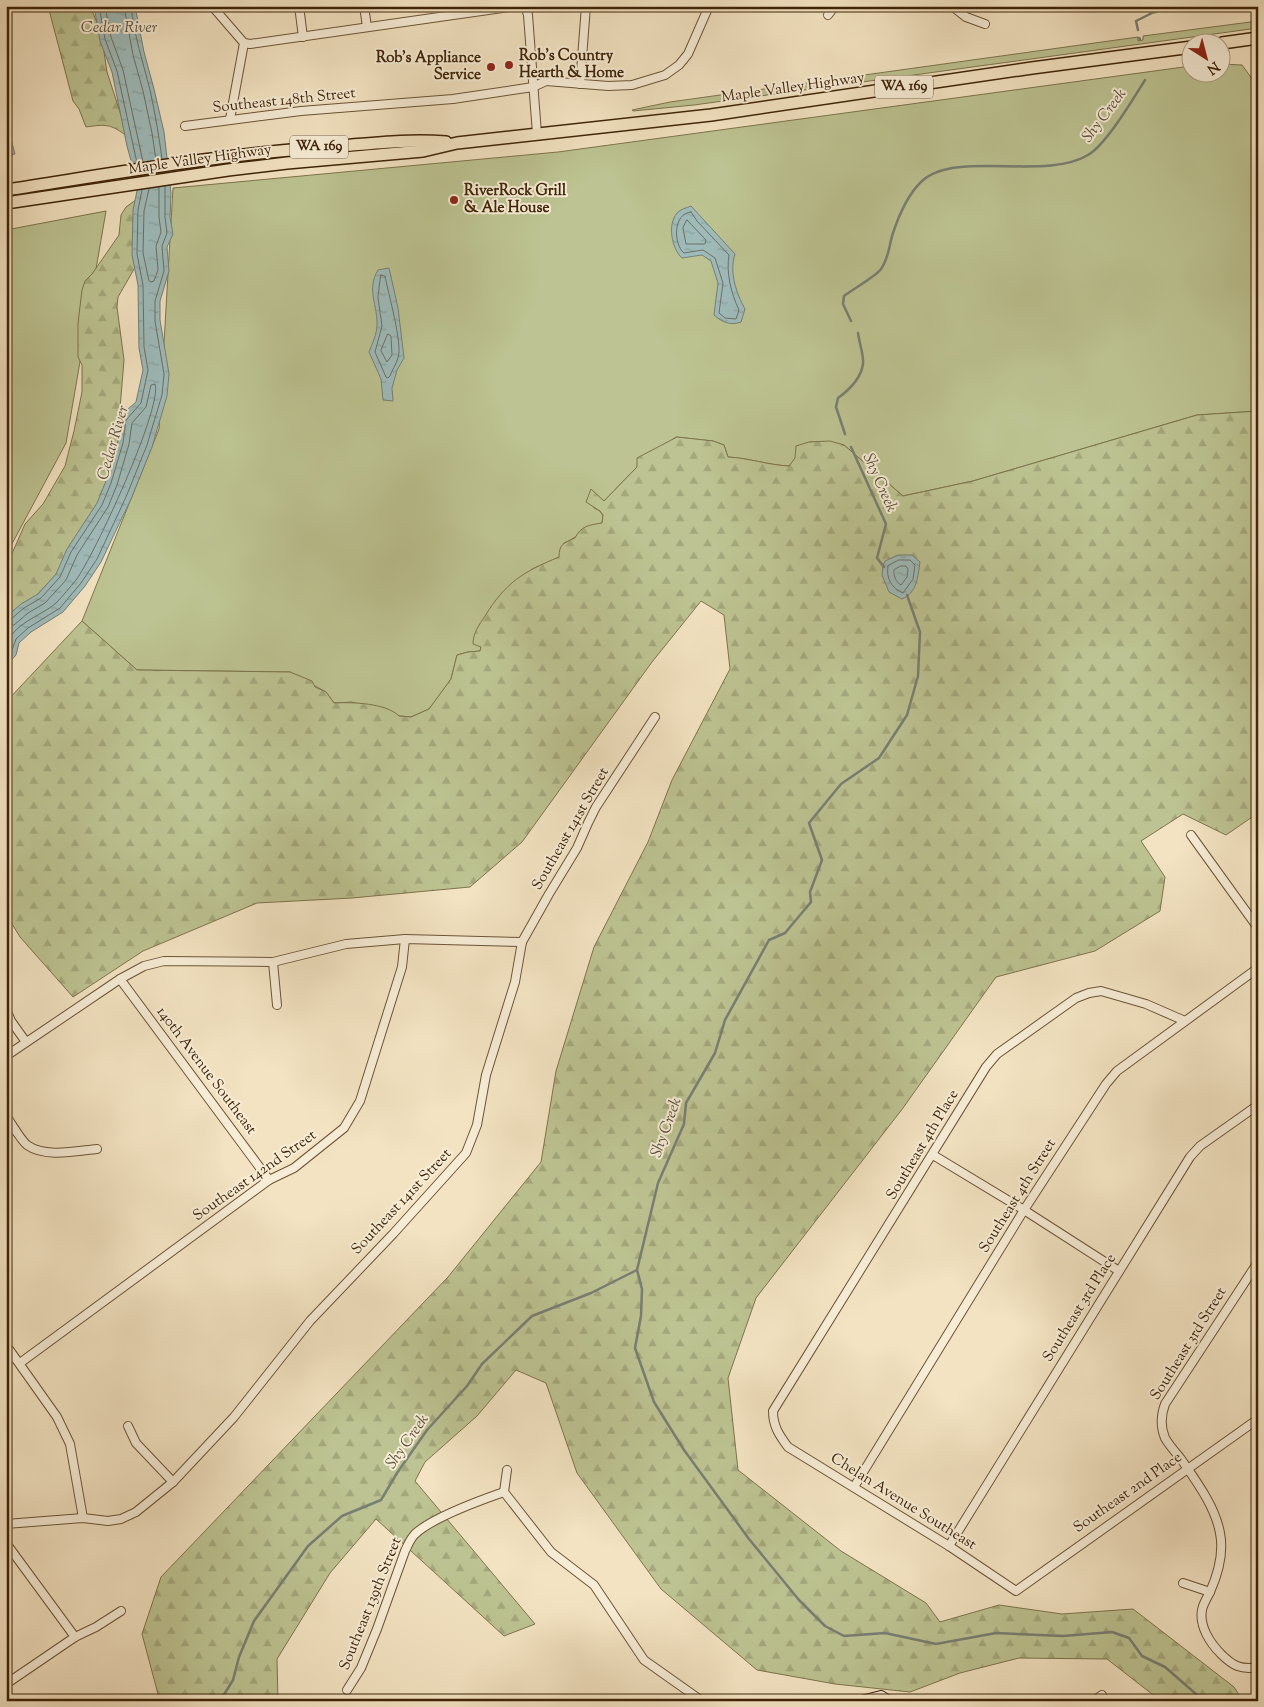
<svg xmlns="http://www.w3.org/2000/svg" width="1264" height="1707" font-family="'Sorts Mill Goudy',serif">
<defs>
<pattern id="forest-firs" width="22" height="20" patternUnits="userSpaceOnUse" patternTransform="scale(1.25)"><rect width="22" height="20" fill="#bdc392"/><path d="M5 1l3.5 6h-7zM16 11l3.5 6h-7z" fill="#a4a77c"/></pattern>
<pattern id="water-ripples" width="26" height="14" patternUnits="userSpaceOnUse" patternTransform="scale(1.25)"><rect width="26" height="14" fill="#9ebcbc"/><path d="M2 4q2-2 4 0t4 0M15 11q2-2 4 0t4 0" fill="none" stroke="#89a1a0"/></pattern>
</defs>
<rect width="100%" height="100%" fill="#f3e3c2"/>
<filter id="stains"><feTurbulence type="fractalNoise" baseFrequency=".004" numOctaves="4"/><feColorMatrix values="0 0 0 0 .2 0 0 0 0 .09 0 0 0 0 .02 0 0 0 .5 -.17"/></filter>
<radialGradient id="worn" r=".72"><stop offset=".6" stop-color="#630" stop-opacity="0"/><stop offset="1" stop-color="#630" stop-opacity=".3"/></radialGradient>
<g fill="#bdc392" stroke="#7e744d">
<path d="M1258,21V28L694,105L633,111L632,110L670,102L1138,37V41L1143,40V36Z"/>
<path d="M1222,64L1242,65L1258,87V411L1197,415L973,481L903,496L844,445L831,442H809L789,466C768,465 748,458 728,457L724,445L713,441L676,437L638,463L637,467L604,501L591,490L594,508L600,511L603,516L602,523C586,526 579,537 564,543L560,557L532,569L481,647L480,651L468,652L457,655L451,679L439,696L429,709L411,717L399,716L352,702L334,703L326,692L290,672L137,670L82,621L159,429L173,188L558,152L1191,66L1192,72H1222Z"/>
<path d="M106,211L66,443L6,555V230Z"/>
</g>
<g fill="url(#forest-firs)" stroke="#7e744d">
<path d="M48,6H90L101,32L107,72L128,137C111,124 107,124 86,127L79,109L73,101Z"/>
<path d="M140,197L137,264L118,297L117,307L124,360L120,408L123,440L85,545L6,627V567L25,524L43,504L65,466L74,431L82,392V365L78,357V323L82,290L85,281L92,274L119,235L121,215L126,207Z"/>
<path d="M1258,411V813L1226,835L1183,814L1141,841L1165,877L1160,911L1095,951L996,977L903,1108L756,1298L728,1378L738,1470L841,1551L926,1603L940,1622L999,1605L1062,1614L1133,1609L1234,1687L1243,1701H1161L1107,1659L1019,1658L960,1673L910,1692L835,1684L757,1670L661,1589L577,1473L546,1383L516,1370L477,1416L425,1462L415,1481L535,1624L504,1636L376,1519L330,1573L277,1659L278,1701H163L158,1694L142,1634L161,1577L448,1277L541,1162L556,1071L594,947L648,842L672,780L730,669L724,615L701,601L652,662L522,842L470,887L352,898L257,903L143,951L73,997L20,937L6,914V702L82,621L137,670L290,672L312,681L315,687L326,692L334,703C352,702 386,703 399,716L411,717L429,709L451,679L457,655L468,652L480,651L481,647L473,644C473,633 479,625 485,616C506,582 523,572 559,557C559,544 564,543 575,538C581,526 589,525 602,523L603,515L600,511L586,502L591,489L604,501L637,467V458L677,437L713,441L724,445L728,457C749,458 768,465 789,466L795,458L796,446L809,442L830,441L844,445L903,496L973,481L1197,415Z"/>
</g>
<g fill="url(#water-ripples)" stroke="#787f74">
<path d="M94,6H135L144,52L154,89L164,132L171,193L170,217L173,234L167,247L169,271L160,301V320L169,374L167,396L152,447L131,499L101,562L85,586L63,612L31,632L19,643L16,655L6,666V617L21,604L38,594L56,574L67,549L97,503L106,481L118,441L121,418L128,409L136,402L143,370L139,348L138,285L132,255L133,210L138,186L127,146L112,72L100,41Z"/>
<path d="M1122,6H1175L1155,13Z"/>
<path d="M6,121L15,154L6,156Z"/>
<path d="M691,206L735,254C729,271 736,293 745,309L741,322C730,326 722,322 714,315L718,283L711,261L702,255L682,258C672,249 667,225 677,213C681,209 686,208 691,206Z"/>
<path d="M389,268L398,308L404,358L397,370L392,388L393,401L383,400L381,379L369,352C372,344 377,334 377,325C378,306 366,290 378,270Z"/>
<path d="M6,314C15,323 12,332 6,341Z"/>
<path d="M898,555H912L920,562C918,576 917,593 902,599L889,592L882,575L883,565L885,561Z"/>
</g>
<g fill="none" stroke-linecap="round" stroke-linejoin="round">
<g stroke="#6e7062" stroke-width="1">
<path d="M99,6L105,39L117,71L137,163"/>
<path d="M105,6L111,37L123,70L143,162"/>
<path d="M124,6L133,55L143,91L152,133L156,160"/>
<path d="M131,6C134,35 143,62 150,90C155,113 159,136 162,159"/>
<path d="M149,189L144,211L143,253L149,281L151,282L154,281L158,270L156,246L161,232L159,217V187"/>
<path d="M691,212L697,221L729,255C726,273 731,293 739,310L736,319L725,318L719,313L723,283L715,258L703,250L684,253C673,244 673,213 691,212Z"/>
<path d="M687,220L706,240L705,244H686L683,228Z"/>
<path d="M381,275L385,276C388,293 403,344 398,358C396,365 392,370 390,376L388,378L386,377L375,352L382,326L378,298Z"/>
<path d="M388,334L391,336L392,355L387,362L381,351Z"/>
<path d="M899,560H910L915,565L913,579L903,593C891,588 886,578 888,566Z"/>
<path d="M901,566H906L908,569L907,577L901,585C896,583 893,574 894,570Z"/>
<path d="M6,620L11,619L24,608L41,598L60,577L71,552L102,505L111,483L123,443L126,420L141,403L148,370L144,347L143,285L137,254L138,210L142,190"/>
<path d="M6,626L14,625L28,613L45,603L66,580L77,555L108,507L117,485L129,444L132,423L146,407L151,385L155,384C163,407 94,556 76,580C70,587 63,596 56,603C40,617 12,623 6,647"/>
<path d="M6,658L11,653L16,639L28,628L60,608L81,583L97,559L126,497L147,445L162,395L164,374L155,321V301L164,271L162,246L167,233L165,217V186"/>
</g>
<g stroke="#787f74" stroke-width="2.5">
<path d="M1138,30L1136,21L1154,12"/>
<path d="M1139,38L1140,39"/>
<path d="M851,321L843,304L844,296C853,289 875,277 881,269C889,258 889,245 893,233C899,215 908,194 922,181C956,150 1045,181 1088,155C1106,145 1133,99 1145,80"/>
<path d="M845,434L836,407L838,398C849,390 861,379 863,364C864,355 859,342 858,333"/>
<path d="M851,447L886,524L877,558L884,567"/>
<path d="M637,1270L642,1289L641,1316L635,1348L654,1402L684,1450L749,1539L799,1600L825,1626L844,1636L885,1633L936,1644L996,1633L1063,1636L1112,1632L1129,1638L1142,1656L1165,1667L1204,1701"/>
<path d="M220,1701L233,1680L239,1657L254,1621L308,1546L342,1516L381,1500L397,1473L427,1430L467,1386L482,1364L532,1316L591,1293L637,1270L658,1183L684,1124L686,1103L715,1053L725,1020L769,940L785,933L811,902L810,892L822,860L809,823L841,784L879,758L907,715L918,676L920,632L907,595"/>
</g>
<defs>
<g id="street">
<path d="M212,6L244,43L230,119"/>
<path d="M299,6L303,37"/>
<path d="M364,6L367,27"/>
<path d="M525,6L528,15L537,134"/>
<path d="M526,6L531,8L538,6"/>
<path d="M952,6L966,17L985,24"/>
<path d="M828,15L835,6"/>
<path d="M244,43L250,44L516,6"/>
<path d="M580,84L586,6"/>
<path d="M185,126L301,111L453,99L533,87L546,81L608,86L632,85L665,75L679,65L688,54L709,6"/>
<path d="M1191,835L1258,928"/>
<path d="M273,962L277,1005"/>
<path d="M120,979L269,1180"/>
<path d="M6,1009L11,1021L26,1042"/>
<path d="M1185,1021L1146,1004L1101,991L1089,993L1076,998L997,1054L986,1067L773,1411C773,1426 779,1435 788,1447L949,1546L1016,1591L1258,1419"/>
<path d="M6,1056L120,979L144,966L164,961L273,962L346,944L405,939L522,942"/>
<path d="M6,1116C12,1124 20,1139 27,1145C45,1158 76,1151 97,1149"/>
<path d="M933,1155L1024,1210L1119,1271"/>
<path d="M1258,1262L1165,1404C1161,1415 1160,1426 1165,1438C1169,1445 1176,1453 1181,1459C1196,1481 1215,1506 1220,1533C1224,1553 1218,1574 1210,1592C1207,1598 1203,1604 1202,1610C1199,1626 1210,1643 1221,1654C1233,1666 1241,1670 1258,1667"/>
<path d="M6,1345L57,1417L70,1444L83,1518"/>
<path d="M20,1363L269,1180L294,1168L344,1128L360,1101L402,967L405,939"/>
<path d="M128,1426L136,1443L173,1482"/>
<path d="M507,1470L504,1492L551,1552L594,1585L644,1660L702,1701"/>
<path d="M854,1487L1024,1210L1106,1084L1117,1071L1258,968"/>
<path d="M6,1524L83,1518L108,1521L121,1519L136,1512L173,1482L234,1417L310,1321L393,1234L466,1153L477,1125L486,1075L515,982L522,942L549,894L577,848L588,823L596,807L655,717"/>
<path d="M6,1543L75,1637"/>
<path d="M949,1546L1190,1157L1200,1146L1258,1105"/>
<path d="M1183,1583L1210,1592"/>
<path d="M6,1684L75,1637L96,1627L121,1611"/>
<path d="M347,1690L361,1668L377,1629L405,1551C408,1545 410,1539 415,1534C432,1518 481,1500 504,1492"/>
<path d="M1094,1701L1102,1695"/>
</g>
<path id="secondary" d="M861,1701L881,1696L889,1701"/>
<g id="primary">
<path d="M1222,43L1258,38"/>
<path d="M6,190C117,173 229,153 340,146C376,143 411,139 446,142"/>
<path d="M6,203L228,170L287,163L423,151L457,143L711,115L1032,68L1192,47"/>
</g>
</defs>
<use href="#street" stroke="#6c5436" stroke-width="10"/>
<use href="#secondary" stroke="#3f2408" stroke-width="12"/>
<use href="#primary" stroke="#3f2408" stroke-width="14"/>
<use href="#street" stroke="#f7edd7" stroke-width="8"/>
<use href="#secondary" stroke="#f7edd7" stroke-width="10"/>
<use href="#primary" stroke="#f3e3c2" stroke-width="11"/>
</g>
<g fill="#8f2418" stroke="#f7edd7" stroke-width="2">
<circle cx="509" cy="65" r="5"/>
<circle cx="491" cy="67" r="5"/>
<circle cx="454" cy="200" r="5"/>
</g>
<g text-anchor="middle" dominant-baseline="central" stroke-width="4" stroke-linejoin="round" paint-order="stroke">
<g fill="#f7edd7" stroke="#766046" stroke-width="1">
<rect x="875" y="75.5" width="58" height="23" rx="4"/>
<rect x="290" y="135.5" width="58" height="23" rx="4"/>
</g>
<g font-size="14" font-weight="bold" fill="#3f2408">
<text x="904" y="87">WA 169</text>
<text x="319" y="147">WA 169</text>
</g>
<g font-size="15" font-weight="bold" fill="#3f2408" stroke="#f7edd7" text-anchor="start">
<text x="519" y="56">Rob's Country<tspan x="519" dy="17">Hearth &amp; Home</tspan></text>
<text x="481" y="58" text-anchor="end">Rob's Appliance<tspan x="481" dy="17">Service</tspan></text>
<text x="464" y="191">RiverRock Grill<tspan x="464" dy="17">&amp; Ale House</tspan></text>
</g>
<g font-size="15" fill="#3f2408" stroke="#f7edd7">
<text transform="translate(793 88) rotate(-8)">Maple Valley Highway</text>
<text transform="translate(284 101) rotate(-6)">Southeast 148th Street</text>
<text transform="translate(200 160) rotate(-8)">Maple Valley Highway</text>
<text transform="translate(571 829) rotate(-60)">Southeast 141st Street</text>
<text transform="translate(206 1071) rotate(53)">140th Avenue Southeast</text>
<text transform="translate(923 1145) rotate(-59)">Southeast 4th Place</text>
<text transform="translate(255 1176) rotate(-35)">Southeast 142nd Street</text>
<text transform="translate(1018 1196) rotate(-58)">Southeast 4th Street</text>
<text transform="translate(402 1202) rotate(-47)">Southeast 141st Street</text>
<text transform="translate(1080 1308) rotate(-58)">Southeast 3rd Place</text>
<text transform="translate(1189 1344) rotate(-58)">Southeast 3rd Street</text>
<text transform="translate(1128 1493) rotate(-35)">Southeast 2nd Place</text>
<text transform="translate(903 1502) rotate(32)">Chelan Avenue Southeast</text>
<text transform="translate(371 1604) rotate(-68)">Southeast 139th Street</text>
</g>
<g font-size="16" font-style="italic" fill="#5c523e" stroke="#f7edd7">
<text x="119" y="28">Cedar River</text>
<text transform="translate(1105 116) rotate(-53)">Shy Creek</text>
<text transform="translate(114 443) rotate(-74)">Cedar River</text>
<text transform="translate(879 483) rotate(66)">Shy Creek</text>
<text transform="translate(667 1128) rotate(-70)">Shy Creek</text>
<text transform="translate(408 1442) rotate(-55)">Shy Creek</text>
</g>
</g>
<rect width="1264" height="1707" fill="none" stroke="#f3e3c2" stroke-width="25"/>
<rect x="8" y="8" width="1249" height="1692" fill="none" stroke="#3f2408" stroke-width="2.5"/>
<rect x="12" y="12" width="1239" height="1682" fill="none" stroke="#3f2408"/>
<g transform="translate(1206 58) rotate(144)"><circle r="24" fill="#f7edd7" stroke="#ad9d84"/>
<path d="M0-4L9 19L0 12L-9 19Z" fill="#8f2418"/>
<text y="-8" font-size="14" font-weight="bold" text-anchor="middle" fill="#3f2408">N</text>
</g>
<rect width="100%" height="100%" filter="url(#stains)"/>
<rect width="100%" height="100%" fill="url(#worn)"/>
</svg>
